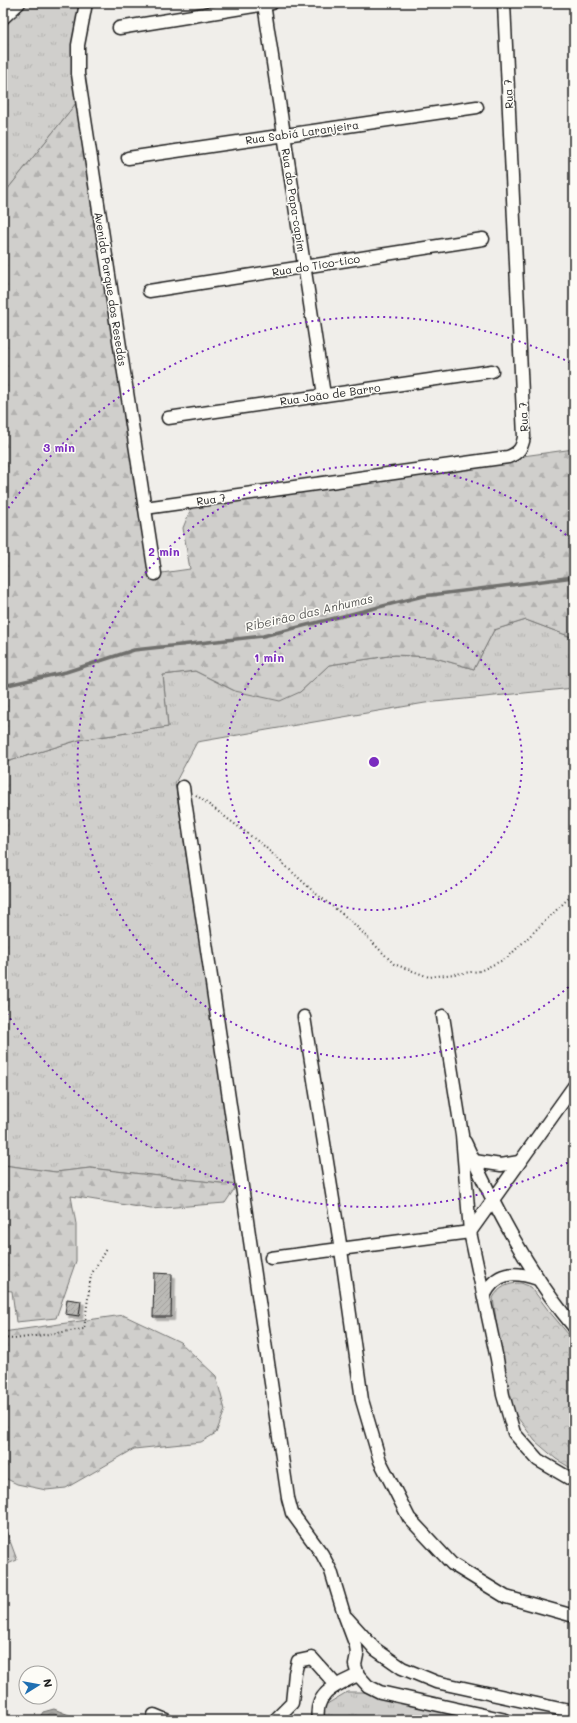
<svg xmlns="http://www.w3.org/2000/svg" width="577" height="1723" font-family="Mali,sans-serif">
<defs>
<pattern id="grass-tufts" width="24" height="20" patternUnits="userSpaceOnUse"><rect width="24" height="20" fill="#d0cfcc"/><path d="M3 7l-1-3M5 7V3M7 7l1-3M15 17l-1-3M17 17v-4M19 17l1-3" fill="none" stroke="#b2b1af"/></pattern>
<pattern id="forest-firs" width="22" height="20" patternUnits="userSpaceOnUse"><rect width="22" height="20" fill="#d0cfcc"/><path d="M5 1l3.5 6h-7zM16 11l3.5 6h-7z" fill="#b2b1af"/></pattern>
<pattern id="park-crowns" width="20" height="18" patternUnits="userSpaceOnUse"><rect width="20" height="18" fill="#d0cfcc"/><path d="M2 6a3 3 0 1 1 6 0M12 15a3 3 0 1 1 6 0" fill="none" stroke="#b2b1af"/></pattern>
<pattern id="water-waves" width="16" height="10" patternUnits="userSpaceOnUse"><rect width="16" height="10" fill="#a8a7a3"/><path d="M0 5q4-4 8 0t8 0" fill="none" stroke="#888784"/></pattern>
<pattern id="building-hatch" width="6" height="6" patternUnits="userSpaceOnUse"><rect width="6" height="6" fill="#bbbab6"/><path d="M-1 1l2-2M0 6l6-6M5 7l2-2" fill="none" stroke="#a09f9c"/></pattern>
<filter id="shadow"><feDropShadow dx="3.5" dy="3.5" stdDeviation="0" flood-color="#0004"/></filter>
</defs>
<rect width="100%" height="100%" fill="#f0eeea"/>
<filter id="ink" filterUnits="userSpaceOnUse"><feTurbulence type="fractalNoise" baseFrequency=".025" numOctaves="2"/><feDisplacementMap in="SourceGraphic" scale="8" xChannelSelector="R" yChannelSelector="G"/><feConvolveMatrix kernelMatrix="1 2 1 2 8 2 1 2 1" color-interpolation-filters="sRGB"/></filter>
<g filter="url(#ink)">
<g fill="url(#grass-tufts)" stroke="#767674">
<path d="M19,3H82L81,97L3,195V20Z"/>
<path d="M526,620L574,638V688L425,703L197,742L175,783L237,1185L90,1168L56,1172L3,1165V763L79,740L168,727L163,675L195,671L235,691L300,692L329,665L395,655L432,657L474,669L494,630Z"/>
<path d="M347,1692H380L506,1720H318L317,1710Z"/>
</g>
<g fill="url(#forest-firs)" stroke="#767674">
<path d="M81,97L155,574L190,569L183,528L194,501L574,449V638L526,620L494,630L474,669L432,657L395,655L329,665L300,692L280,701L235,691L195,671L163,675L168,727L79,740L3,763V195Z"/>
<path d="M3,1165L56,1172L90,1168L237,1185L225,1203L151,1209L71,1196L76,1224V1261L56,1318L16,1322L12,1291L3,1290Z"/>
<path d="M123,1315L180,1342L216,1376L225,1410L216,1433L201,1442L134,1449L66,1488L46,1490L17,1484L3,1477V1332Z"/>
<path d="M3,1522L17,1560L3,1566Z"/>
</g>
<path fill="url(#park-crowns)" stroke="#767674" d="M521,1283L531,1287L548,1310L574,1341V1470L556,1459L535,1441L518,1418L511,1406L506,1392L493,1298C499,1287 508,1283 521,1283Z"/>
<path fill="url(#water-waves)" stroke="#706f6d" d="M54,1709L69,1715L74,1720H38L43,1712Z"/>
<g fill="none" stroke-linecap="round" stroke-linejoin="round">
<path stroke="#706f6d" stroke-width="3.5" d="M3,686L66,672L134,650L263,636L423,596L574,577"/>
</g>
<g fill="url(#building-hatch)" stroke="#1c1c1c" filter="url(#shadow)">
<path d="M154,1273L172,1274L171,1317H153Z"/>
<path d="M67,1299L81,1301L79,1316L65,1314Z"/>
</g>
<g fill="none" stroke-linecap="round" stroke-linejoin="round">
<defs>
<g id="minor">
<path d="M86,3L78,45V74L155,574"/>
<path d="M264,4L324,395"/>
<path d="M3,18L19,3"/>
<path d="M119,28L272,3"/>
<path d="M128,158L477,107"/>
<path d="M149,291L483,239"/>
<path d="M168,418L492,371"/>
<path d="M145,508L508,457C519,453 522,448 524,437L504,3"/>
<path d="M183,787L288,1498L292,1513L322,1554L331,1571L344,1614L356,1646L357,1655L355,1665L358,1675L368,1686L380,1692L506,1720"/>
<path d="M443,1016L462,1135L470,1232L497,1359L503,1395L514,1433L538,1460L574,1481"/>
<path d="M304,1017L341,1250L362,1400L380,1461L409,1518L452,1564L506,1597L574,1616"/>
<path d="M465,1142C495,1207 528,1272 574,1327"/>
<path d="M474,1161L501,1165L519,1162"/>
<path d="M271,1258L470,1232L574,1086"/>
<path d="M484,1296C496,1271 514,1271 538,1279"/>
<path d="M347,1618L375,1649L402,1668L436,1682L574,1712"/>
<path d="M154,1715L166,1720"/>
<path d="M275,1720L292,1703L295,1673L298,1661L312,1658L336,1685"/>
<path d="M318,1720C314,1692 337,1685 358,1675"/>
</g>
</defs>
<use href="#minor" stroke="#1c1c1c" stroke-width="15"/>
<g stroke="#1c1c1c" stroke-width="2" stroke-dasharray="1 3" stroke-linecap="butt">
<path d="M196,795L264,846L315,893L350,920L394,964L429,977L480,971L507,958L574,893"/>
<path d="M3,1338L14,1339L84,1329L91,1275L106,1249"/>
</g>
<use href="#minor" stroke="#fdfcf7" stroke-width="12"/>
</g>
</g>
<g fill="none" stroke="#7b2cbf" stroke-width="2" stroke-dasharray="2 4">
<circle cx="374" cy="762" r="148"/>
<path d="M573 983A297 297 0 1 1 573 541"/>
<path d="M573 1160A445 445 0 0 1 5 1011M5 513A445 445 0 0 1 573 364"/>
</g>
<g text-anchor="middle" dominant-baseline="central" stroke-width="3" stroke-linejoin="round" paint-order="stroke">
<g font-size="11" fill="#1c1c1c" stroke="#fdfcf7">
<text transform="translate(508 94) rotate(-93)">Rua 7</text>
<text transform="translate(302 132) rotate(-8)">Rua Sabiá Laranjeira</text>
<text transform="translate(294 200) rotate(81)">Rua do Papa-capim</text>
<text transform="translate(316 265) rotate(-9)">Rua do Tico-tico</text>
<text transform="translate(111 289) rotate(81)">Avenida Parque dos Resedás</text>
<text transform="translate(330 394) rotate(-8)">Rua João de Barro</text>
<text transform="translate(523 417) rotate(-93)">Rua 7</text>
<text transform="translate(211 499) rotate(-8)">Rua 7</text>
</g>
<g font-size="12" font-style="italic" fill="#5b5b59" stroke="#fdfcf7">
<text transform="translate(309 612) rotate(-13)">Ribeirão das Anhumas</text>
</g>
</g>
<circle cx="374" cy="762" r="6" fill="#7b2cbf" stroke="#fdfcf7" stroke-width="2"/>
<g font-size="12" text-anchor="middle" font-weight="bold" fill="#7b2cbf" stroke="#fdfcf7" stroke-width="3" stroke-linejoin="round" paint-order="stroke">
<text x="59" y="452">3 min</text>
<text x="164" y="556">2 min</text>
<text x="269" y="662">1 min</text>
</g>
<rect width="577" height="1723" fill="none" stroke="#fdfcf7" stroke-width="16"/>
<rect x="8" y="8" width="561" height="1707" fill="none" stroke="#1c1c1c" stroke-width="1.5" filter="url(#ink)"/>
<g transform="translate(38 1685) rotate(79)"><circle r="19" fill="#fdfcf7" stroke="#a3a29f"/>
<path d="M0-3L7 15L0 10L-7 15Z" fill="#1f6fb2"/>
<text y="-6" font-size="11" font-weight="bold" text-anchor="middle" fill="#1c1c1c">N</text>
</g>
</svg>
